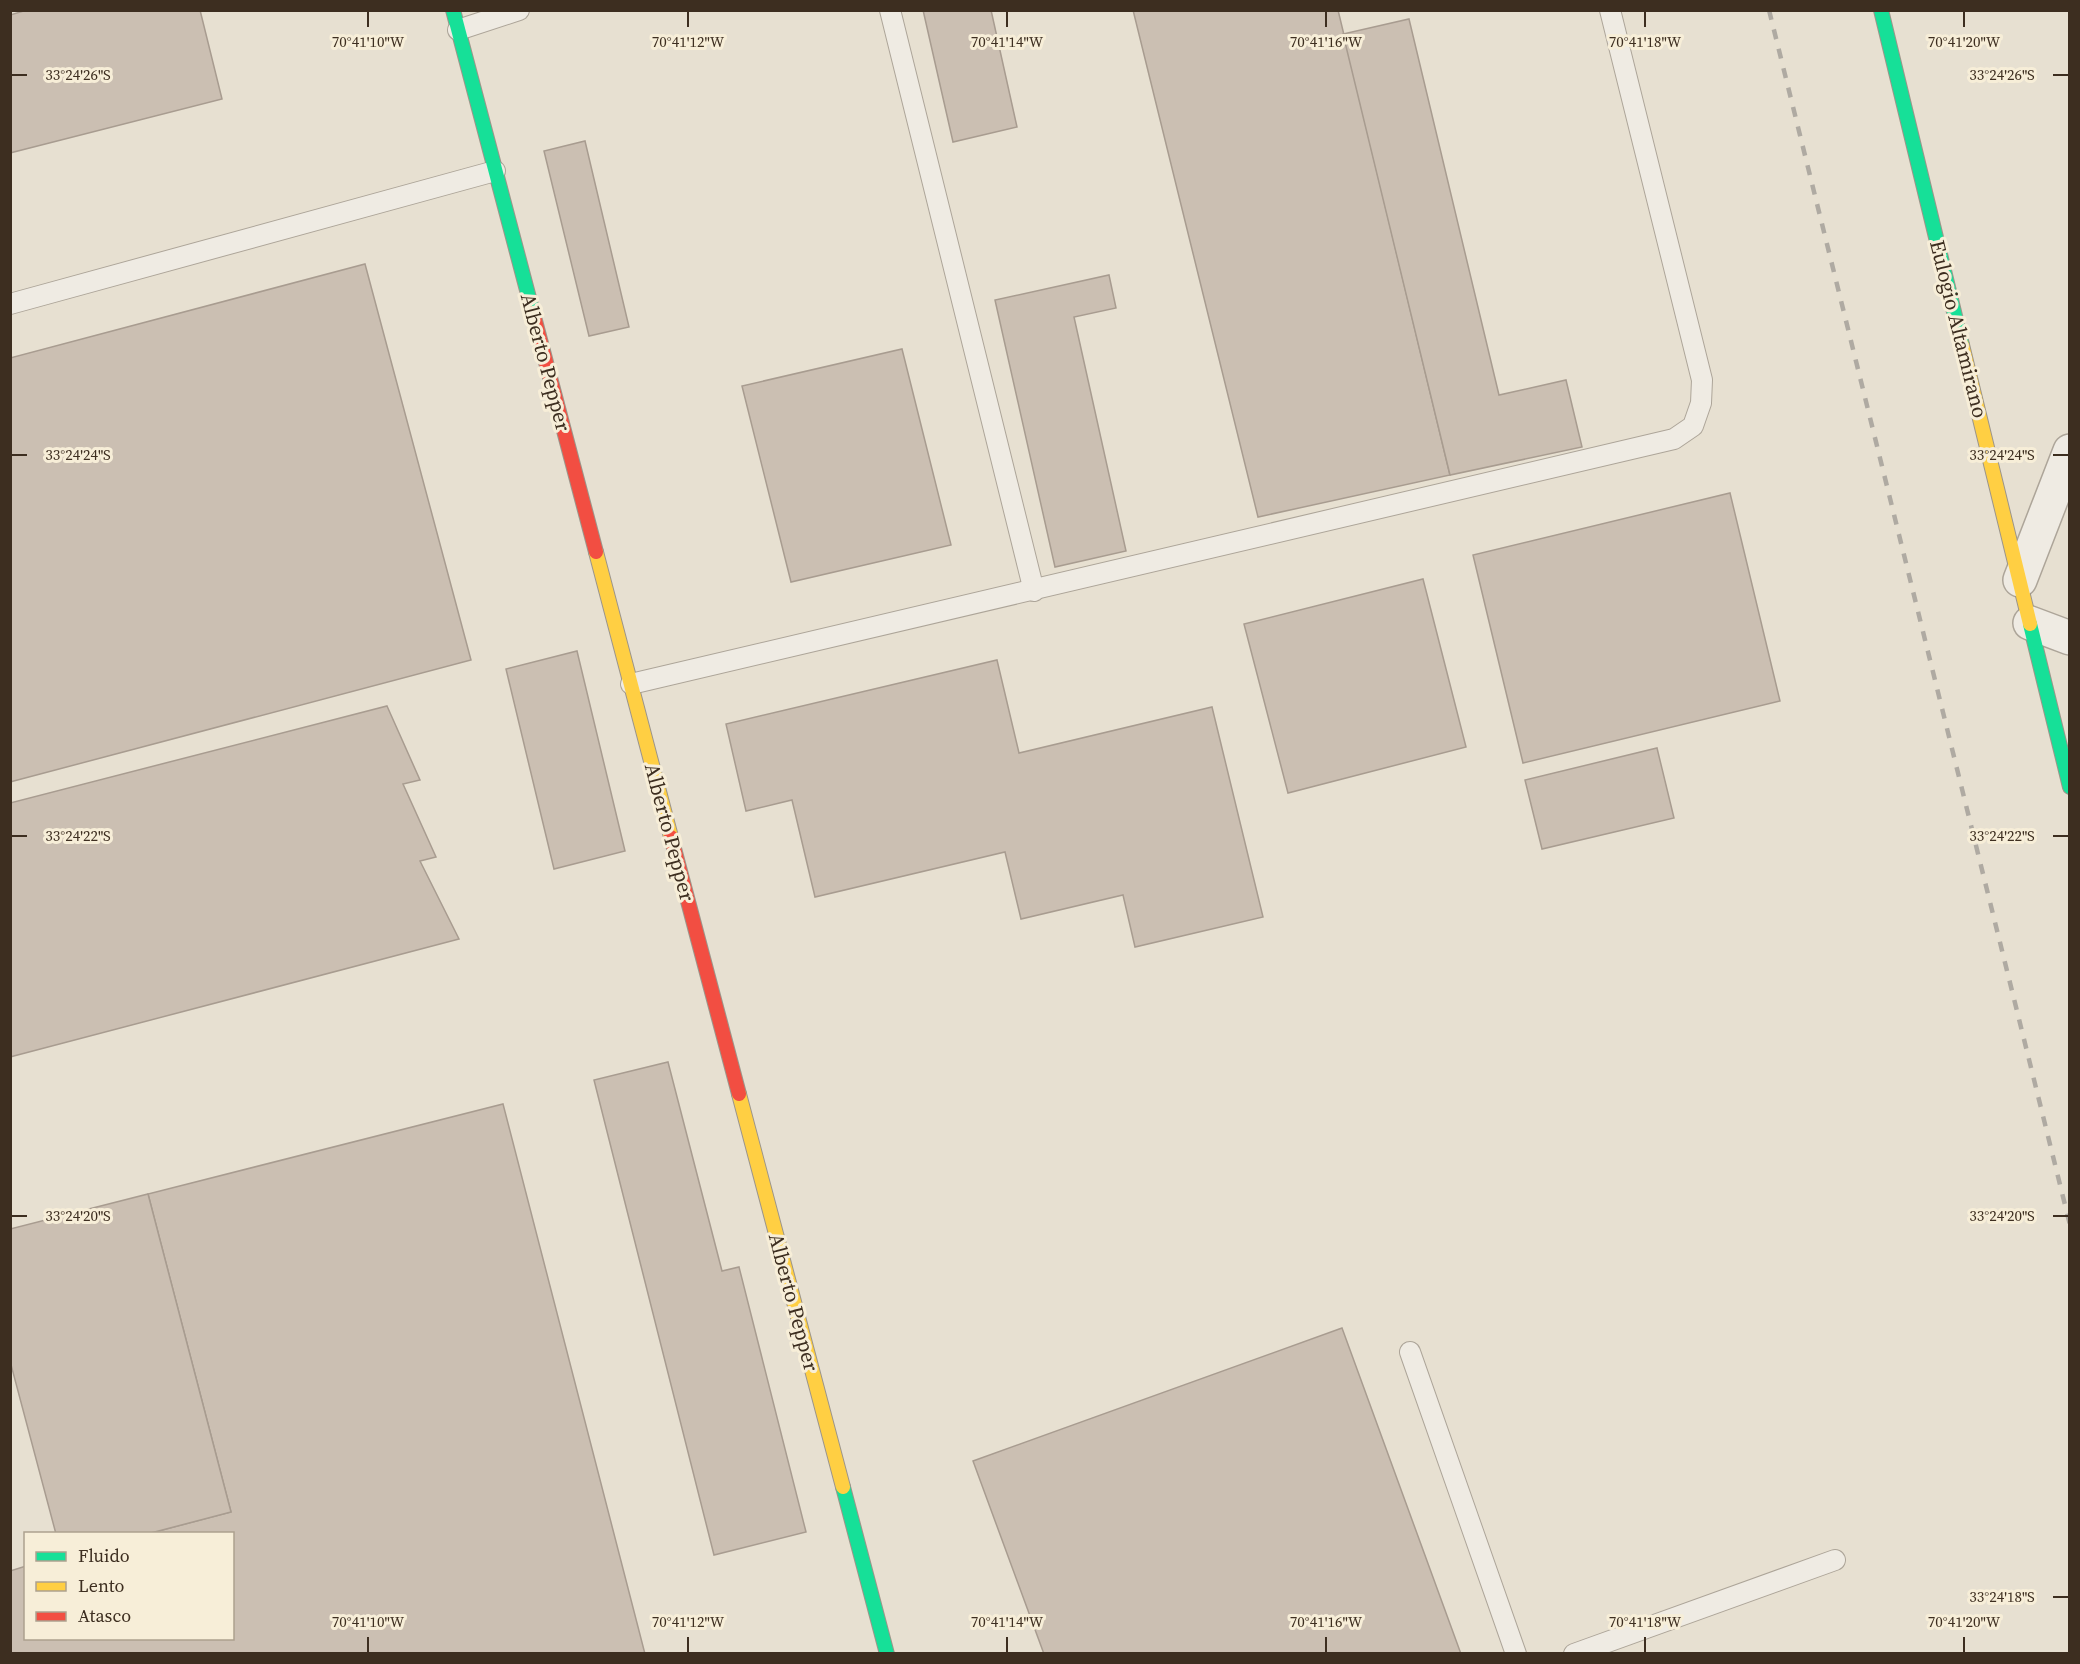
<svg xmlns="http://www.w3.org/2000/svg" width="2080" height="1664" font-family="'Source Serif 4',serif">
<rect width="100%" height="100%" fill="#e7e0d1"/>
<g fill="#cbbfb2" stroke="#a89c90" stroke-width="1.5">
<path d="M27,10H200L222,99L10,153V15Z"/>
<path d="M923,10H991L1017,127L953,142Z"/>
<path d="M1133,10H1338L1450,475L1258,517Z"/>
<path d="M1409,19L1499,395L1566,380L1582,447L1450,475L1343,34Z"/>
<path d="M585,141L629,327L589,336L544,151Z"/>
<path d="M365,264L471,660L10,782V358Z"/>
<path d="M1109,275L1116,308L1074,317L1126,551L1055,567L995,300Z"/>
<path d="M902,349L951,545L791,582L742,386Z"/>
<path d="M1730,493L1780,701L1523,763L1473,555Z"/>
<path d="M1423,579L1466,747L1288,793L1244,624Z"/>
<path d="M577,651L625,851L554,869L506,669Z"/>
<path d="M997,660L1019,753L1212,707L1263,917L1135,947L1123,895L1021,919L1005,852L815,897L792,800L746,811L726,724Z"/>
<path d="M387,706L420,780L403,784L436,857L420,861L459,939L10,1057V803Z"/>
<path d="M1657,748L1674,818L1542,849L1525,780Z"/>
<path d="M668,1062L722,1271L739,1267L806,1532L714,1555L594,1080Z"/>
<path d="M503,1104L645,1654H10V1571L26,1566V1638H232V1534H147L231,1512L148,1194Z"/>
<path d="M148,1194L231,1512L147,1534H56L10,1361V1229Z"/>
<path d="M1342,1328L1461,1654H1044L973,1461Z"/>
</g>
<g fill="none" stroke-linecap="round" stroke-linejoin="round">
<defs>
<g id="lane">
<path d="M890,10L1034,591"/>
<path d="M458,30L519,10"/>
<path d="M10,304L495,171"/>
<path d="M631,684L1674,439L1693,426L1701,403L1702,380L1610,10"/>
<path d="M1410,1352L1516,1654"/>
<path d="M1574,1654L1835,1560"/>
</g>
<g id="street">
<path d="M2020,580L2070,451"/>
<path d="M2030,623L2070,638"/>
</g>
<g id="fast">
<path d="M453,10L533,313"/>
<path d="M1881,10L1962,345"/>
<path d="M2030,624L2070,787"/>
<path d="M843,1487L887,1654"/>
</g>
<g id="slow">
<path d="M1962,345L2030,624"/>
<path d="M596,552L671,837"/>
<path d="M739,1094L843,1487"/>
</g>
<g id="jam">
<path d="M533,313L596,552"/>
<path d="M671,837L739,1094"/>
</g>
</defs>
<use href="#lane" stroke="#ada599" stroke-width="22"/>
<use href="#street" stroke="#ada599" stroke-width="36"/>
<use href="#fast" stroke="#9c958a" stroke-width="16"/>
<use href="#slow" stroke="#9c958a" stroke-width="16"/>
<use href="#jam" stroke="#9c958a" stroke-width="16"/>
<use href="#lane" stroke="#efebe3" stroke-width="20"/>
<use href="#street" stroke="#efebe3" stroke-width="33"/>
<use href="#fast" stroke="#16e098" stroke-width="14"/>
<use href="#slow" stroke="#ffcf43" stroke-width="14"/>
<use href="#jam" stroke="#f24e42" stroke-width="14"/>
<path stroke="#afaaa2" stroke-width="4.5" stroke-dasharray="10 10" stroke-linecap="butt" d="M1769,10L2070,1225"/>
</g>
<path fill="none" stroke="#3d2e20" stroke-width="2" d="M368,12V27M688,12V27M1007,12V27M1326,12V27M1645,12V27M1964,12V27M12,75H27M2053,75H2068M12,455H27M2053,455H2068M12,836H27M2053,836H2068M12,1216H27M2053,1216H2068M2053,1597H2068M368,1637V1652M688,1637V1652M1007,1637V1652M1326,1637V1652M1645,1637V1652M1964,1637V1652"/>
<g text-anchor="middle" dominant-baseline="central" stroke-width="6" stroke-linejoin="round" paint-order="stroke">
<g font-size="21" fill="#3d2e20" stroke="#f7eed8">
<text transform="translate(1959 329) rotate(76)">Eulogio Altamirano</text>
<text transform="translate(546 362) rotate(75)">Alberto Pepper</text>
<text transform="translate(670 832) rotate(75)">Alberto Pepper</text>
<text transform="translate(794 1302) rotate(75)">Alberto Pepper</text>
</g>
</g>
<g font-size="15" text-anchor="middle" fill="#3d2e20" stroke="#f7eed8" stroke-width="6" stroke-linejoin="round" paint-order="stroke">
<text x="368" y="47">70°41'10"W</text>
<text x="688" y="47">70°41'12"W</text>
<text x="1007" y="47">70°41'14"W</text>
<text x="1326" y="47">70°41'16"W</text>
<text x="1645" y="47">70°41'18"W</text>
<text x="1964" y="47">70°41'20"W</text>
<text x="2002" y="80">33°24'26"S</text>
<text x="78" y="80">33°24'26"S</text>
<text x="2002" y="460">33°24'24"S</text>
<text x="78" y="460">33°24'24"S</text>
<text x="2002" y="841">33°24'22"S</text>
<text x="78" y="841">33°24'22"S</text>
<text x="2002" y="1221">33°24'20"S</text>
<text x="78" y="1221">33°24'20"S</text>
<text x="2002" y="1602">33°24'18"S</text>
<text x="368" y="1627">70°41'10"W</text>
<text x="688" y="1627">70°41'12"W</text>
<text x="1007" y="1627">70°41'14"W</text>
<text x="1326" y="1627">70°41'16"W</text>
<text x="1645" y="1627">70°41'18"W</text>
<text x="1964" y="1627">70°41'20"W</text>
</g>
<rect width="2080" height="1664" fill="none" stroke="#3d2e20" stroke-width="24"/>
<rect x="24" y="1532" width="210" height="108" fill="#f7eed8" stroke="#ada18e" stroke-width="1.5"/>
<rect x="36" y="1552" width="30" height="9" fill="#16e098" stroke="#ada18e" stroke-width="1.5"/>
<text x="78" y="1562" font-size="18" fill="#3d2e20">Fluido</text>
<rect x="36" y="1582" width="30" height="9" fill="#ffcf43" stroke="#ada18e" stroke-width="1.5"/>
<text x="78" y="1592" font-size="18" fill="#3d2e20">Lento</text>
<rect x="36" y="1612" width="30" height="9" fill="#f24e42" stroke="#ada18e" stroke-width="1.5"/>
<text x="78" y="1622" font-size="18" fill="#3d2e20">Atasco</text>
</svg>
